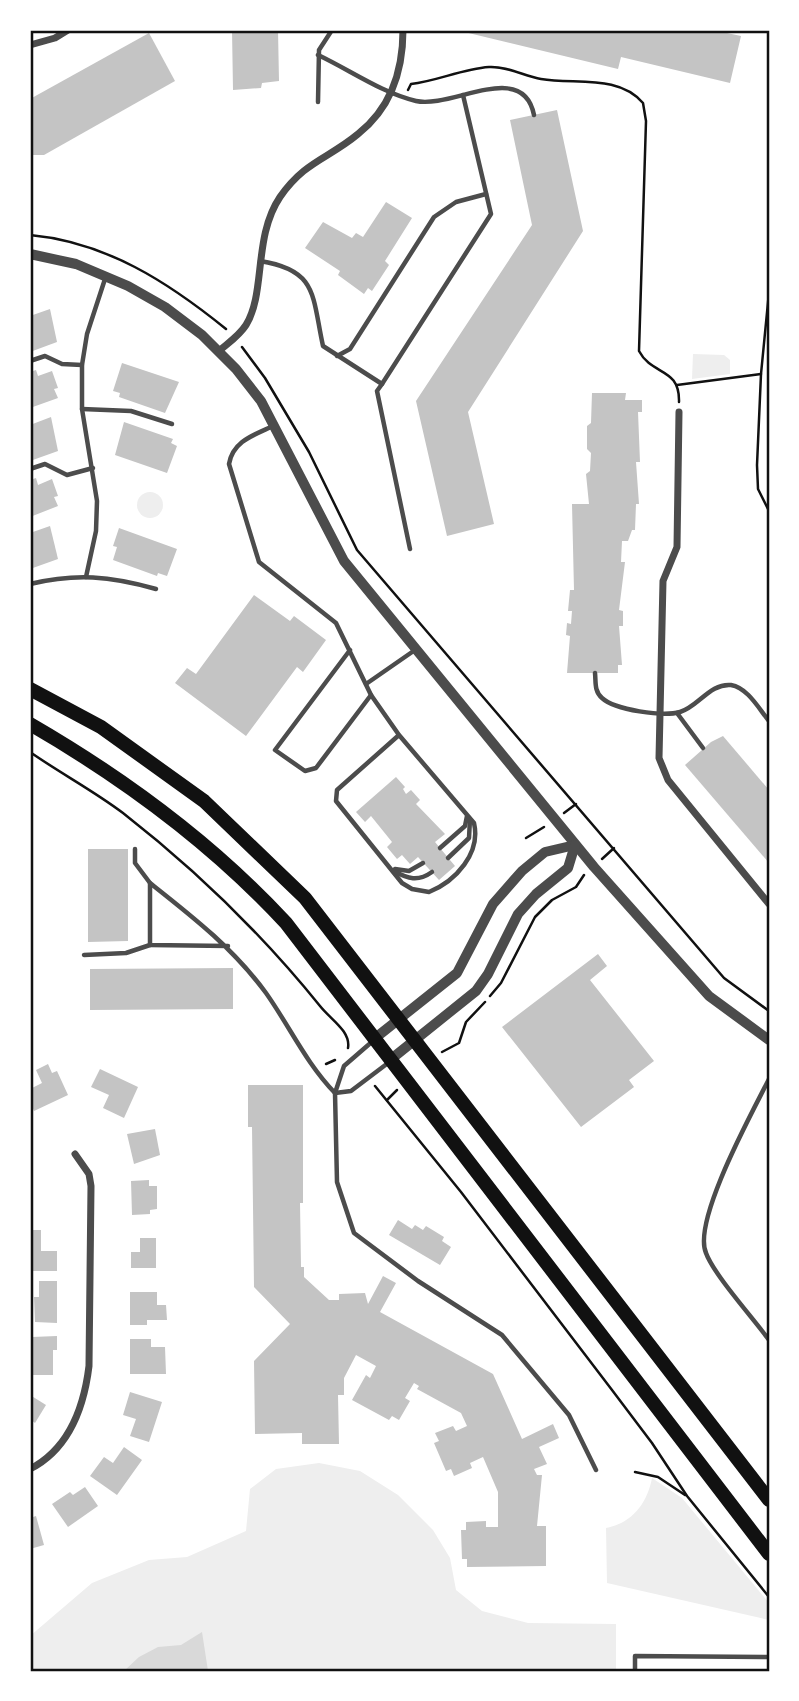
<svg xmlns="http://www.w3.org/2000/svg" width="799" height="1701" font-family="'Source Sans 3',sans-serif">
<rect width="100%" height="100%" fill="#fff"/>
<g fill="#eee">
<path d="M693,354L724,355L730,360V374L692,379Z"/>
<circle cx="150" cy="505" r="13"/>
<path d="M319,1463L360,1471L398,1495L433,1530L450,1558L456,1590L482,1611L528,1623L616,1624V1671H30V1636L92,1583L149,1560L187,1557L246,1531L250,1489L276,1469Z"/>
<path d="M652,1478L682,1498L769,1603V1620L607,1583L606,1528C632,1523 647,1504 652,1478Z"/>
</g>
<path fill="#d9d9d9" d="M202,1632L208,1671H124L139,1657L158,1647L181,1645Z"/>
<g fill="#c4c4c4">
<path d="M232,30H278L279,81L262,83L261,88L233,90Z"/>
<path d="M456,30H713L741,36L730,83L621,57L618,69Z"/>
<path d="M149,33L175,81L44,155H30V99Z"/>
<path d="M557,110L583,231L468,412L494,524L447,536L416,401L532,225L510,120Z"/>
<path d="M386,202L412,218L385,261L389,265L372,291L368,288L364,294L338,275L340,271L305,248L323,222L352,238L356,233L363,237Z"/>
<path d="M50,309L57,342L30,352V316Z"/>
<path d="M122,363L179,382L165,413L119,397L120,393L113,391Z"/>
<path d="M36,370L38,376L52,371L58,388L54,389L58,398L30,408V372Z"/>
<path d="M592,393H626L625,400H642V412H638L640,462H636L639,504H636L635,530H632L628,541H622L621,562H625L619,610L623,611V626H619L622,665H618V673H567L570,636L566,635L567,623L571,624L572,611H568L570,590H574L572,504H589L586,474L590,471L591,453L587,449V426L591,423Z"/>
<path d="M51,417L58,451L30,461V425Z"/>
<path d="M124,422L173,439L171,443L177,446L167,473L115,455Z"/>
<path d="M36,478L38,485L52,479L58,496L54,497L58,506L30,517V480Z"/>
<path d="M50,526L58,559L30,569V533Z"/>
<path d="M119,528L177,549L167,576L158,573L157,576L113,560L117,547L113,546Z"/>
<path d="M254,595L290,621L294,616L326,640L303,672L297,667L246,736L175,683L187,668L196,674Z"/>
<path d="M723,736L769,790V863L685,765L711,742Z"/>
<path d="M396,777L405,787L403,789L406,794L411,790L420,800L416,804L445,834L435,842L455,866L439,880L418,857L410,864L402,855L397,859L387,847L392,842L371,816L365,822L356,812Z"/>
<path d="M88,849H128V941L88,942Z"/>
<path d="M598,954L607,966L590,980L654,1061L629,1080L634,1087L581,1127L502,1027Z"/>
<path d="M233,968V1009L90,1010V969Z"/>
<path d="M48,1064L52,1073L57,1071L68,1095L34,1111L30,1102V1089L42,1083L36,1070Z"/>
<path d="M100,1069L138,1087L124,1118L103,1108L109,1095L91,1087Z"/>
<path d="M248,1085H303V1203H300L301,1267H304V1277L329,1300H339V1294L365,1293L368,1304L383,1276L396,1283L380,1312L493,1374L522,1439L553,1424L559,1438L539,1447L547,1464L534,1469L537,1475H542L537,1526H546V1566L467,1567V1559H462L461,1530H466V1522L486,1521V1527H498V1492L483,1457L470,1463L472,1468L454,1476L451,1469L446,1471L434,1443L439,1441L435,1433L453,1426L456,1431L467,1426L461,1413L417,1389L419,1386L414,1383L405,1398L410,1401L399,1420L392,1416L389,1420L352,1400L366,1375L370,1378L376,1366L356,1355L344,1378V1395H338L339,1444H302V1433L255,1434L254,1361L290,1324L254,1287L252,1127H248Z"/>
<path d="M155,1129L160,1155L134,1164L127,1134Z"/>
<path d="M149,1180V1186H157V1209L150,1210V1214L132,1215L131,1181Z"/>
<path d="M398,1220L412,1229L415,1225L423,1230L426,1226L444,1237L442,1241L451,1247L440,1265L389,1235Z"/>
<path d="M30,1230H41V1251H57V1271H30Z"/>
<path d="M140,1238H156V1268H131V1252H140Z"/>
<path d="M39,1281H57V1323L35,1322L34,1297H39Z"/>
<path d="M130,1292H157V1305H166L167,1320H147V1325H130Z"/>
<path d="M57,1336V1350H53V1375H32V1337Z"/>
<path d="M130,1339H151V1347H165L166,1374H130Z"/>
<path d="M130,1392L162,1402L149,1442L130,1436L136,1419L123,1415Z"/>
<path d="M30,1395L46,1405L35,1423L30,1419Z"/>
<path d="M124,1447L142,1460L117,1495L90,1476L104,1457L113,1463Z"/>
<path d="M85,1487L98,1506L68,1527L52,1504L70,1492L73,1495Z"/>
<path d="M36,1516L44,1545L30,1549V1518Z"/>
</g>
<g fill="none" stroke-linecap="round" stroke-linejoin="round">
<g stroke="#111" stroke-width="2.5">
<path d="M408,90L411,84C437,81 462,69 489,67C507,66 524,76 541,79C575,85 618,74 643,103L646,121L639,351C652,376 680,367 679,402"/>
<path d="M769,125V196"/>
<path d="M30,235C106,242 168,282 226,329"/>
<path d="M769,292L761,374L757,465L758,489L769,511"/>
<path d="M242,347L265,378L309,452L357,550L724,978L769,1011"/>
<path d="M677,385L761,374"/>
<path d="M30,752C60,773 94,791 123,813C196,870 262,934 320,1006C330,1019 351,1031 348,1048"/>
<path d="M564,813L576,804"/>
<path d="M526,838L544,827"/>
<path d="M602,859L614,848"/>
<path d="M490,996L501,983L535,917L552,900L576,887L584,875"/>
<path d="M442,1052L459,1043L466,1022L485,1002"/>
<path d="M326,1064L335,1060"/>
<path d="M375,1086L461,1192L612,1390L652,1443L687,1496L769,1597"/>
<path d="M387,1100L397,1090"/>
<path d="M635,1472L658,1477L685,1495"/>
</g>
<g stroke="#4c4c4c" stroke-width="4.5">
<path d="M318,55C350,70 382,93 416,101C452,109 523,59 534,115"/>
<path d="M318,102L319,50L332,30"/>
<path d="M260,261C318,270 312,296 323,346L382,384L491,214L463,95"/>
<path d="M337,356L350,349L434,217L456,202L486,194"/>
<path d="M30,361L45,356L62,364L82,365"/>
<path d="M382,384L377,391L410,549"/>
<path d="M82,409L131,411L172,424"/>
<path d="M273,426C254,435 233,441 229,464L259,562L336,623L371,695L399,735L474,823C481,853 456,881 429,892L412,889L402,883L336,801L337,790L399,735"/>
<path d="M30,469L45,464L67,475L93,468"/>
<path d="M86,577L96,531L97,501L82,409V365L87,334L105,279"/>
<path d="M30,584C76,573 110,576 156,589"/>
<path d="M350,650L275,750L305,771L316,768L371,695"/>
<path d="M595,673C596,682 594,691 602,698C615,710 663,717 680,712C698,707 710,683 731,685C748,688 759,709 769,721"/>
<path d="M366,684L415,650"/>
<path d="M677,713L703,748"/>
<path d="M440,848L465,826L467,816"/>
<path d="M135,849V863L150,883"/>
<path d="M448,858L469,838L470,819"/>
<path d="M395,869L409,871L423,863"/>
<path d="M394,871C408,879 418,882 432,872"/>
<path d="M228,946L150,945V883C193,917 233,948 266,993C290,1027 306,1063 335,1093"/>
<path d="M84,955L126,953L150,945"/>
<path d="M374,1040L344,1066L335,1093L337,1182L354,1233L418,1281L502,1335L569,1415L596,1470"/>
<path d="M769,1079C753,1111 692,1221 706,1253C714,1275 754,1319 769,1340"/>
<path d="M335,1093L351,1091L388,1063"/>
<path d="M635,1671V1656L769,1657"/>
</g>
<g stroke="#4c4c4c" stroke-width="7">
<path d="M30,45L55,38L68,30"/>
<path d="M219,351C228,343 239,336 246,325C266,293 253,237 280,197C305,161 328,159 358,134C391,108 403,70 403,30"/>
<path d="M679,412L677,547L663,581L659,758L668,780L769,904"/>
<path d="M30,1469C69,1449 84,1407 89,1366L91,1186L89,1174L75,1154"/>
</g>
<g stroke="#4c4c4c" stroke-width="10">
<path d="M30,254L76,264L128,286L165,307L202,335L236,369L261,401L344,561L594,867L709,996L769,1040"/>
<path d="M374,1039L457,973L493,904L522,871L545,852L575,845"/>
<path d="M390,1060L476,991L488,974L518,914L536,894L568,868L575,845"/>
</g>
<g stroke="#111" stroke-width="14">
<path d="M30,689L101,727L204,801L305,898L769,1500"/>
<path d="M30,724C125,779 211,842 286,923L769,1554"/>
</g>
</g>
<rect width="799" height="1701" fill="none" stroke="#ffffff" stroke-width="63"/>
<rect x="32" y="32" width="736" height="1638" fill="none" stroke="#111" stroke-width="2.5"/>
</svg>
